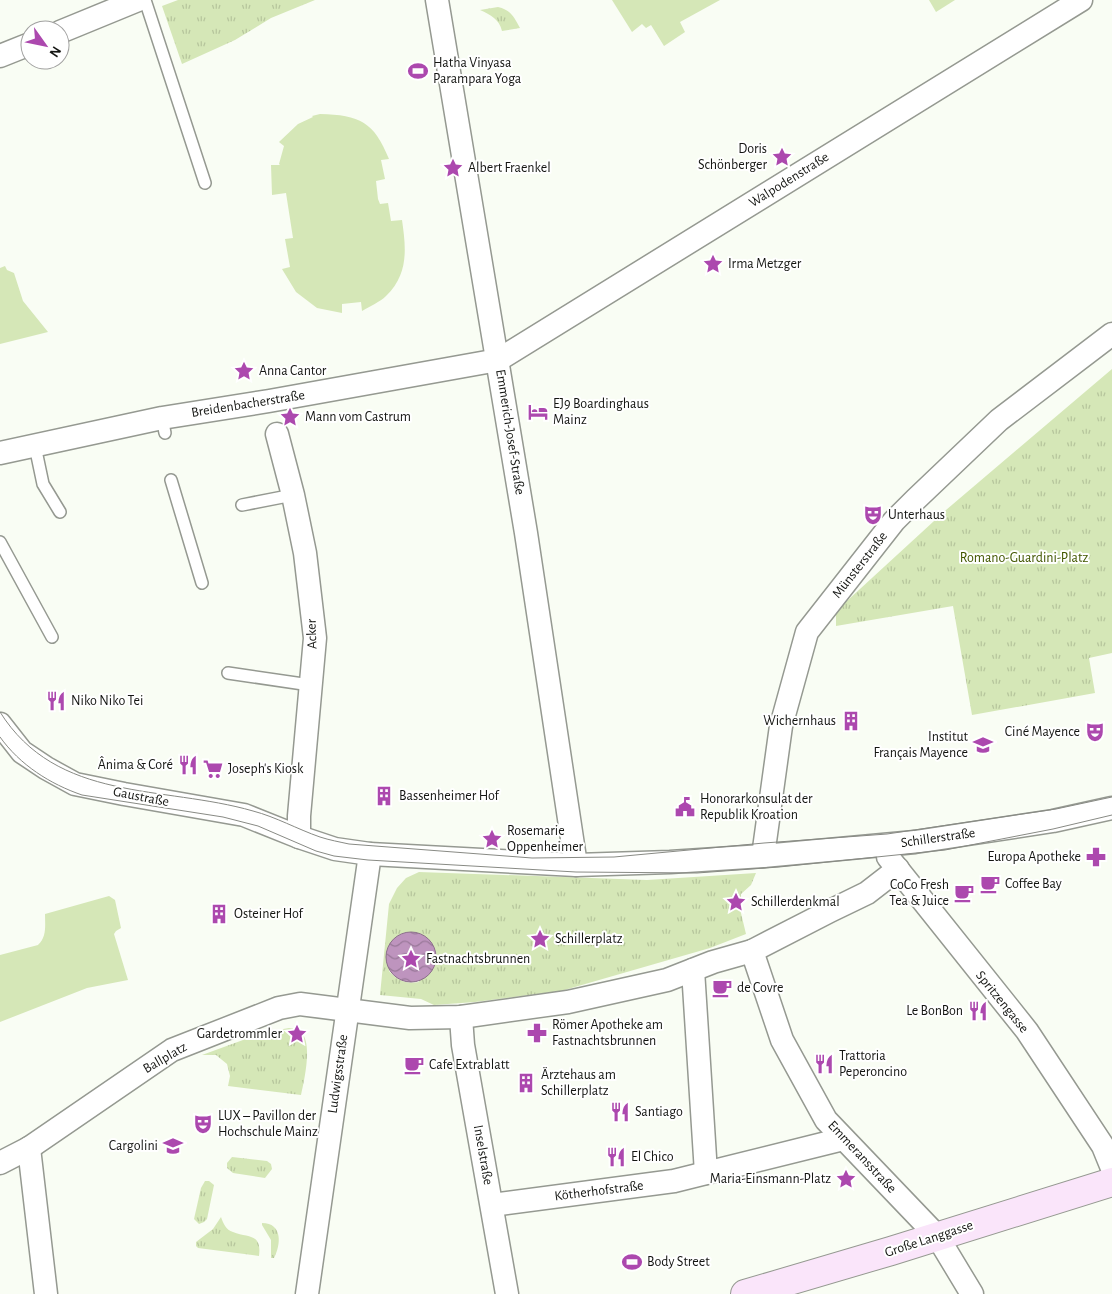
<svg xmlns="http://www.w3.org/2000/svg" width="1112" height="1294" font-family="'Alegreya Sans',sans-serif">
<defs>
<pattern id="grass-tufts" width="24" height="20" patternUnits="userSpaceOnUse" patternTransform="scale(1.25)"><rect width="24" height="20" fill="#d5e7b7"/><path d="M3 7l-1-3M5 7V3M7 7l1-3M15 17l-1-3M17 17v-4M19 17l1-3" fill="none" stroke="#b6c59c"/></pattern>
<pattern id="water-waves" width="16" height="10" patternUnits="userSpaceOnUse" patternTransform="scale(1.25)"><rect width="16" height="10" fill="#be94be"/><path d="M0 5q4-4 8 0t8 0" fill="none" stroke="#997899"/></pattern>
</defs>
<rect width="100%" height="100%" fill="#f9fdf4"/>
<g fill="url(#grass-tufts)" fill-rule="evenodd">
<path d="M178,0H315L271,18L235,40L182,64L162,6Z"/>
<path d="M498,7C511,10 514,17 520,28L502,31C499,19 491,15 480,10Z"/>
<path d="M1112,369V653L1089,658L1095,693L972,715L953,606L836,626V611L946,510Z"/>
<path d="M419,872L647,880L756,873L751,885L741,894L740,909L746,934L710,948L561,991L475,1002L434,1005L421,999L380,995L389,904L397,888L406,878ZM407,932H415L419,982C406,984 398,981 389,971L399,935Z"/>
<path d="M289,1028C293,1029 297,1028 301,1032C313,1043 304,1081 301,1095L228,1086L230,1076L227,1064L216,1055H202L270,1030L272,1031Z"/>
<path d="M232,1157L267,1161L271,1164L272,1169L265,1178L233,1173L227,1168V1163Z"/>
<path d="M205,1181H209L214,1185L207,1219L204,1222L199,1224L194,1219L201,1188Z"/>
<path d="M221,1217C223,1223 226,1230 233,1232C248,1238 262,1233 259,1256L198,1248L196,1246V1242L213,1229Z"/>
<path d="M262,1223C283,1223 281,1245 274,1258H271V1240L262,1225Z"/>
</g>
<g fill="#d5e7b7">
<path d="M612,0H720L680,22L685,32L664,46L651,25L646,28L642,24L632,32Z"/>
<path d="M929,0H955L936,12Z"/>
<path d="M320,114C360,115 374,122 389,159L381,160L385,179L376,181L378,199L380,204L388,203L391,221L402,220C406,248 409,274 386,296C380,302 370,306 362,311L361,302L342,304V313L317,308L296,292L282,269L290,267L285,239L293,238L286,193L272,195L271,165H280L279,164L284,146L279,142L298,124L313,117L312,116Z"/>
<path d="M5,266L7,270L14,273L23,301L48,332L0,344V268Z"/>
<path d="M109,896L115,900L121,928L116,931L114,934L128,980L87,988L0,1022V955L38,945C47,937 45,925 45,914Z"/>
</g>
<circle fill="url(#water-waves)" stroke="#8b6e8a" cx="411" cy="957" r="25"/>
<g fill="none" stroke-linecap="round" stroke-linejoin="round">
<defs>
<g id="lane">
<path d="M145,0L205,183"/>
<path d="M162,418L165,433"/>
<path d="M35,446L43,484L60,512"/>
<path d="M171,480L202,583"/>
<path d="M242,505L293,495"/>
<path d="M0,542L52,637"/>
<path d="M228,673L310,685"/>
</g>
<g id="street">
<path d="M437,0L526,533L576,865"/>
<path d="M60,32L138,0"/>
<path d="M0,56L30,44"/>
<path d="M277,434L293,495L305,553L315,638L299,816V837"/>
<path d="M0,453L162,418L269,401L498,360L1081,0"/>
<path d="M0,724L22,752L46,768L75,784L124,794L244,815L299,837L335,849L370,854L576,865L670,862L763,856L915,842L1053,821L1112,808"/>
<path d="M763,856L781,726L807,632L894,521L915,500L999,420L1112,334"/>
<path d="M888,857L1027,1031L1103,1146L1112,1168"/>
<path d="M752,951L782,1040L826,1120L937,1236L972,1294"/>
<path d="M693,970L706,1173"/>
<path d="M461,1017L463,1045L507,1294"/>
<path d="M29,1148L46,1294"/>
<path d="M0,1163L29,1148L172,1050L279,1008L300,1004L410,1018L461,1017L568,1002L667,980L713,962L752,951L830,911L867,893L898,869"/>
<path d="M492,1205L674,1181L843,1139"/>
<path d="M307,1294L370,854"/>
</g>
<path id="secondary" d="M745,1294L891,1251L1112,1182"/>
</defs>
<use href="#lane" stroke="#959991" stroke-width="14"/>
<use href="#street" stroke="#959991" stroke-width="25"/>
<use href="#secondary" stroke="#959991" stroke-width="30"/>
<use href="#lane" stroke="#fff" stroke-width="11"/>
<use href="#street" stroke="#fff" stroke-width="22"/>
<use href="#secondary" stroke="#fae5fa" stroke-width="28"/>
<g stroke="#888a84" stroke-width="1">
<path d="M0,712C57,803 163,785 253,811C276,817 297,829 320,837C329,840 340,842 349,844L532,858L614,857L764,843L887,834L1056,809L1112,797"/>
<path d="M0,737C20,765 50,784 82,795L223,817L258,826L316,851L334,856L368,860L576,872L697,873L779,867L945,850L1053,829L1112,815"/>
</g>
</g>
<defs>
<symbol id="stadium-bare" viewBox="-9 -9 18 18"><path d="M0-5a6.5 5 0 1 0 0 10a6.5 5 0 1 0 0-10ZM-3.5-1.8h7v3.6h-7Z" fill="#ac48ae" stroke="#fff" stroke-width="2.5" paint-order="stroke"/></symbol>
<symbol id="sight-bare" viewBox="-9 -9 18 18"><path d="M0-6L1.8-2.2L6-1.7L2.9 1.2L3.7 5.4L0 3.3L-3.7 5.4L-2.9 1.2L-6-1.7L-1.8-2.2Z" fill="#ac48ae" stroke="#fff" stroke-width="2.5" paint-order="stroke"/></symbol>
<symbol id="hotel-bare" viewBox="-9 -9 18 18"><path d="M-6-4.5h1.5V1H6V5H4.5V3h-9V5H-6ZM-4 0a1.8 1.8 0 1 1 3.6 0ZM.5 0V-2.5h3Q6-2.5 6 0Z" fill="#ac48ae" stroke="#fff" stroke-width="2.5" paint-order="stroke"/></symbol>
<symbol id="theatre-bare" viewBox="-9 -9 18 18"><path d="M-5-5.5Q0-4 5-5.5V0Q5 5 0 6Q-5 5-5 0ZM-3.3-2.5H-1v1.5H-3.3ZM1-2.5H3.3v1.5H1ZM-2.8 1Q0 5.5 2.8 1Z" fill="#ac48ae" stroke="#fff" stroke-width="2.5" paint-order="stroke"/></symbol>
<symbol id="restaurant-bare" viewBox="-9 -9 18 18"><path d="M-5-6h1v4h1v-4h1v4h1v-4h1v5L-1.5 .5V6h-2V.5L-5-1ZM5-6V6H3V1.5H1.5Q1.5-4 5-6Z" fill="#ac48ae" stroke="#fff" stroke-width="2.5" paint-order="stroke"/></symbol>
<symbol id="building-bare" viewBox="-9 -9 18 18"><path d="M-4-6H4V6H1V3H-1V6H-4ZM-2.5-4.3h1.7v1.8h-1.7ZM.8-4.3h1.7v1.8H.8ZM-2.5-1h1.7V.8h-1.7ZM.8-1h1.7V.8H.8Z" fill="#ac48ae" stroke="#fff" stroke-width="2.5" paint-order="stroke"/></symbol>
<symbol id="university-bare" viewBox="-9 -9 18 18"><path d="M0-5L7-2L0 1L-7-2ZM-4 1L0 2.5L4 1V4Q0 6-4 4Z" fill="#ac48ae" stroke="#fff" stroke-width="2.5" paint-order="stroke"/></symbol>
<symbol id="supermarket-bare" viewBox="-9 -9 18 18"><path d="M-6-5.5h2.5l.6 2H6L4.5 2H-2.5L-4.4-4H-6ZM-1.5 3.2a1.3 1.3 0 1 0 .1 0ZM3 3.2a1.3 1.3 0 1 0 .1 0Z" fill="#ac48ae" stroke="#fff" stroke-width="2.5" paint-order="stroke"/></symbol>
<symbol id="civic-bare" viewBox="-9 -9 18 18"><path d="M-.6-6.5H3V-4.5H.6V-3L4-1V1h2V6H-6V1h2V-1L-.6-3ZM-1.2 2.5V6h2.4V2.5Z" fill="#ac48ae" stroke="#fff" stroke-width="2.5" paint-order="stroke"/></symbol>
<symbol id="pharmacy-bare" viewBox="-9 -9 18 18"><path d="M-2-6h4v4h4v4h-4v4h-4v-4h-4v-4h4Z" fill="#ac48ae" stroke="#fff" stroke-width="2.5" paint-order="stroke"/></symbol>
<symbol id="cafe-bare" viewBox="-9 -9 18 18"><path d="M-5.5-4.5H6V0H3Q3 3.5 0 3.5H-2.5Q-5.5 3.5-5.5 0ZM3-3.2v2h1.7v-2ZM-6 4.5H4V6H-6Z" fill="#ac48ae" stroke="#fff" stroke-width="2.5" paint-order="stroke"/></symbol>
<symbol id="school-bare" viewBox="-9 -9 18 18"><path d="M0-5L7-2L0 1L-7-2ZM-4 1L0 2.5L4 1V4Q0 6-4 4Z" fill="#ac48ae" stroke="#fff" stroke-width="2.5" paint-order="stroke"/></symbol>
</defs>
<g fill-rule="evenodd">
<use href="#stadium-bare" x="404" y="57" width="28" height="28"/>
<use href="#sight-bare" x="768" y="143" width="28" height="28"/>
<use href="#sight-bare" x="439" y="154" width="28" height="28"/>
<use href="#sight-bare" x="699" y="250" width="28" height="28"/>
<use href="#sight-bare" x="230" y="357" width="28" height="28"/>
<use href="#hotel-bare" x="524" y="398" width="28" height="28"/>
<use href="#sight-bare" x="276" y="403" width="28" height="28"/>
<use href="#theatre-bare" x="859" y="501" width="28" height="28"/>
<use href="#restaurant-bare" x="42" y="687" width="28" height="28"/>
<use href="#building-bare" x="837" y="707" width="28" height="28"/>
<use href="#theatre-bare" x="1081" y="718" width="28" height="28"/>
<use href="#university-bare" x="969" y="731" width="28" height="28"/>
<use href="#restaurant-bare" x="174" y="751" width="28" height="28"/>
<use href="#supermarket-bare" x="199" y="755" width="28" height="28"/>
<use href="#building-bare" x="370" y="782" width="28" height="28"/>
<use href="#civic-bare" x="671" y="793" width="28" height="28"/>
<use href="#sight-bare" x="478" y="825" width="28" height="28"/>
<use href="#pharmacy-bare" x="1082" y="843" width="28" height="28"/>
<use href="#cafe-bare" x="976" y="870" width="28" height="28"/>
<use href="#cafe-bare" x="950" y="879" width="28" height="28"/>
<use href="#sight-bare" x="722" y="888" width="28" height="28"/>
<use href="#building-bare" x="205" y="900" width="28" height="28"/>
<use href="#sight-bare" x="526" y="925" width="28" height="28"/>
<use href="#sight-bare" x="397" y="945" width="28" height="28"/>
<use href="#cafe-bare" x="708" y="974" width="28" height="28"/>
<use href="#restaurant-bare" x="964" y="997" width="28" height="28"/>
<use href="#pharmacy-bare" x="523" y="1019" width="28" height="28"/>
<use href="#sight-bare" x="283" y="1020" width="28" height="28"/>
<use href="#restaurant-bare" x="810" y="1050" width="28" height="28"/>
<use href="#cafe-bare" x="400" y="1051" width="28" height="28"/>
<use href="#building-bare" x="512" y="1069" width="28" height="28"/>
<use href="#restaurant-bare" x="606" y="1098" width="28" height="28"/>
<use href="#theatre-bare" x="189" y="1110" width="28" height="28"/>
<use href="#school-bare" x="159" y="1132" width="28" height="28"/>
<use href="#restaurant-bare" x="602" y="1143" width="28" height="28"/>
<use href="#sight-bare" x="832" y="1165" width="28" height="28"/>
<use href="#stadium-bare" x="618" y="1248" width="28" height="28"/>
</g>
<g text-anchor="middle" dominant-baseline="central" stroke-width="4" stroke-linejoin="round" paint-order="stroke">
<g font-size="14" fill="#141512" stroke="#fff" text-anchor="start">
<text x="433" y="63">Hatha Vinyasa<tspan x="433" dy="16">Parampara Yoga</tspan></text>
<text x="767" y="149" text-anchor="end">Doris<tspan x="767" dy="16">Schönberger</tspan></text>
<text x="468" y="168">Albert Fraenkel</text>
<text x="728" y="264">Irma Metzger</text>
<text x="259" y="371">Anna Cantor</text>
<text x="553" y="404">EJ9 Boardinghaus<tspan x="553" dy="16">Mainz</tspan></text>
<text x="305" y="417">Mann vom Castrum</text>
<text x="888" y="515">Unterhaus</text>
<text x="71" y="701">Niko Niko Tei</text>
<text x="836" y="721" text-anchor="end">Wichernhaus</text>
<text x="1080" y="732" text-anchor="end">Ciné Mayence</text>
<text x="968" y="737" text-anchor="end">Institut<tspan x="968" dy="16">Français Mayence</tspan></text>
<text x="173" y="765" text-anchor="end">Ânima &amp; Coré</text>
<text x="228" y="769">Joseph's Kiosk</text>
<text x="399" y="796">Bassenheimer Hof</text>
<text x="700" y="799">Honorarkonsulat der<tspan x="700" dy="16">Republik Kroation</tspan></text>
<text x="507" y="831">Rosemarie<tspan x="507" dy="16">Oppenheimer</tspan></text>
<text x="1081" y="857" text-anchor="end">Europa Apotheke</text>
<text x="1005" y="884">Coffee Bay</text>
<text x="949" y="885" text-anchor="end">CoCo Fresh<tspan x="949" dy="16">Tea &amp; Juice</tspan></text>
<text x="751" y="902">Schillerdenkmal</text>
<text x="234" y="914">Osteiner Hof</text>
<text x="555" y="939">Schillerplatz</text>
<text x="426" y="959">Fastnachtsbrunnen</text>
<text x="737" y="988">de Covre</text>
<text x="963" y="1011" text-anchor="end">Le BonBon</text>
<text x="552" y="1025">Römer Apotheke am<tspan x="552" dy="16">Fastnachtsbrunnen</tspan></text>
<text x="282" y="1034" text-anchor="end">Gardetrommler</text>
<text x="839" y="1056">Trattoria<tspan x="839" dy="16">Peperoncino</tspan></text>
<text x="429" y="1065">Cafe Extrablatt</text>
<text x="541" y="1075">Ärztehaus am<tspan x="541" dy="16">Schillerplatz</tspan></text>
<text x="635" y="1112">Santiago</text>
<text x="218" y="1116">LUX – Pavillon der<tspan x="218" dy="16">Hochschule Mainz</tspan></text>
<text x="158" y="1146" text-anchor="end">Cargolini</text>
<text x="631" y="1157">El Chico</text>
<text x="831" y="1179" text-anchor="end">Maria-Einsmann-Platz</text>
<text x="647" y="1262">Body Street</text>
</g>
<g font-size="14" fill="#141512" stroke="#fff">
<text transform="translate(789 180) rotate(-32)">Walpodenstraße</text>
<text transform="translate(248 404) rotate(-9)">Breidenbacherstraße</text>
<text transform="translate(510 432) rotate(81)">Emmerich-Josef-Straße</text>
<text transform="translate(860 565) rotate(-52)">Münsterstraße</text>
<text transform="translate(312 634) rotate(-92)">Acker</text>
<text transform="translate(141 797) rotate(11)">Gaustraße</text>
<text transform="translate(938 838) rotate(-8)">Schillerstraße</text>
<text transform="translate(1002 1002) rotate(51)">Spritzengasse</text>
<text transform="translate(165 1058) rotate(-30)">Ballplatz</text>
<text transform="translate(338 1074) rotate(-82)">Ludwigsstraße</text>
<text transform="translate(483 1155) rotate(80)">Inselstraße</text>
<text transform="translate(862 1157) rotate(47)">Emmeransstraße</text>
<text transform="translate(599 1191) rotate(-7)">Kötherhofstraße</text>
<text transform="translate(929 1239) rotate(-18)">Große Langgasse</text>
</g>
<g font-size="14" fill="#425700" stroke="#fff">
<text x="1024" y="558">Romano-Guardini-Platz</text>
</g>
</g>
<g transform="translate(45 45) rotate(123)"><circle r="24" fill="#ffffff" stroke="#a1a1a0"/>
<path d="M0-4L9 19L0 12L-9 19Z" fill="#ac48ae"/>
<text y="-8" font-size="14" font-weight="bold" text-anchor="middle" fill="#141512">N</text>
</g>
</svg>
